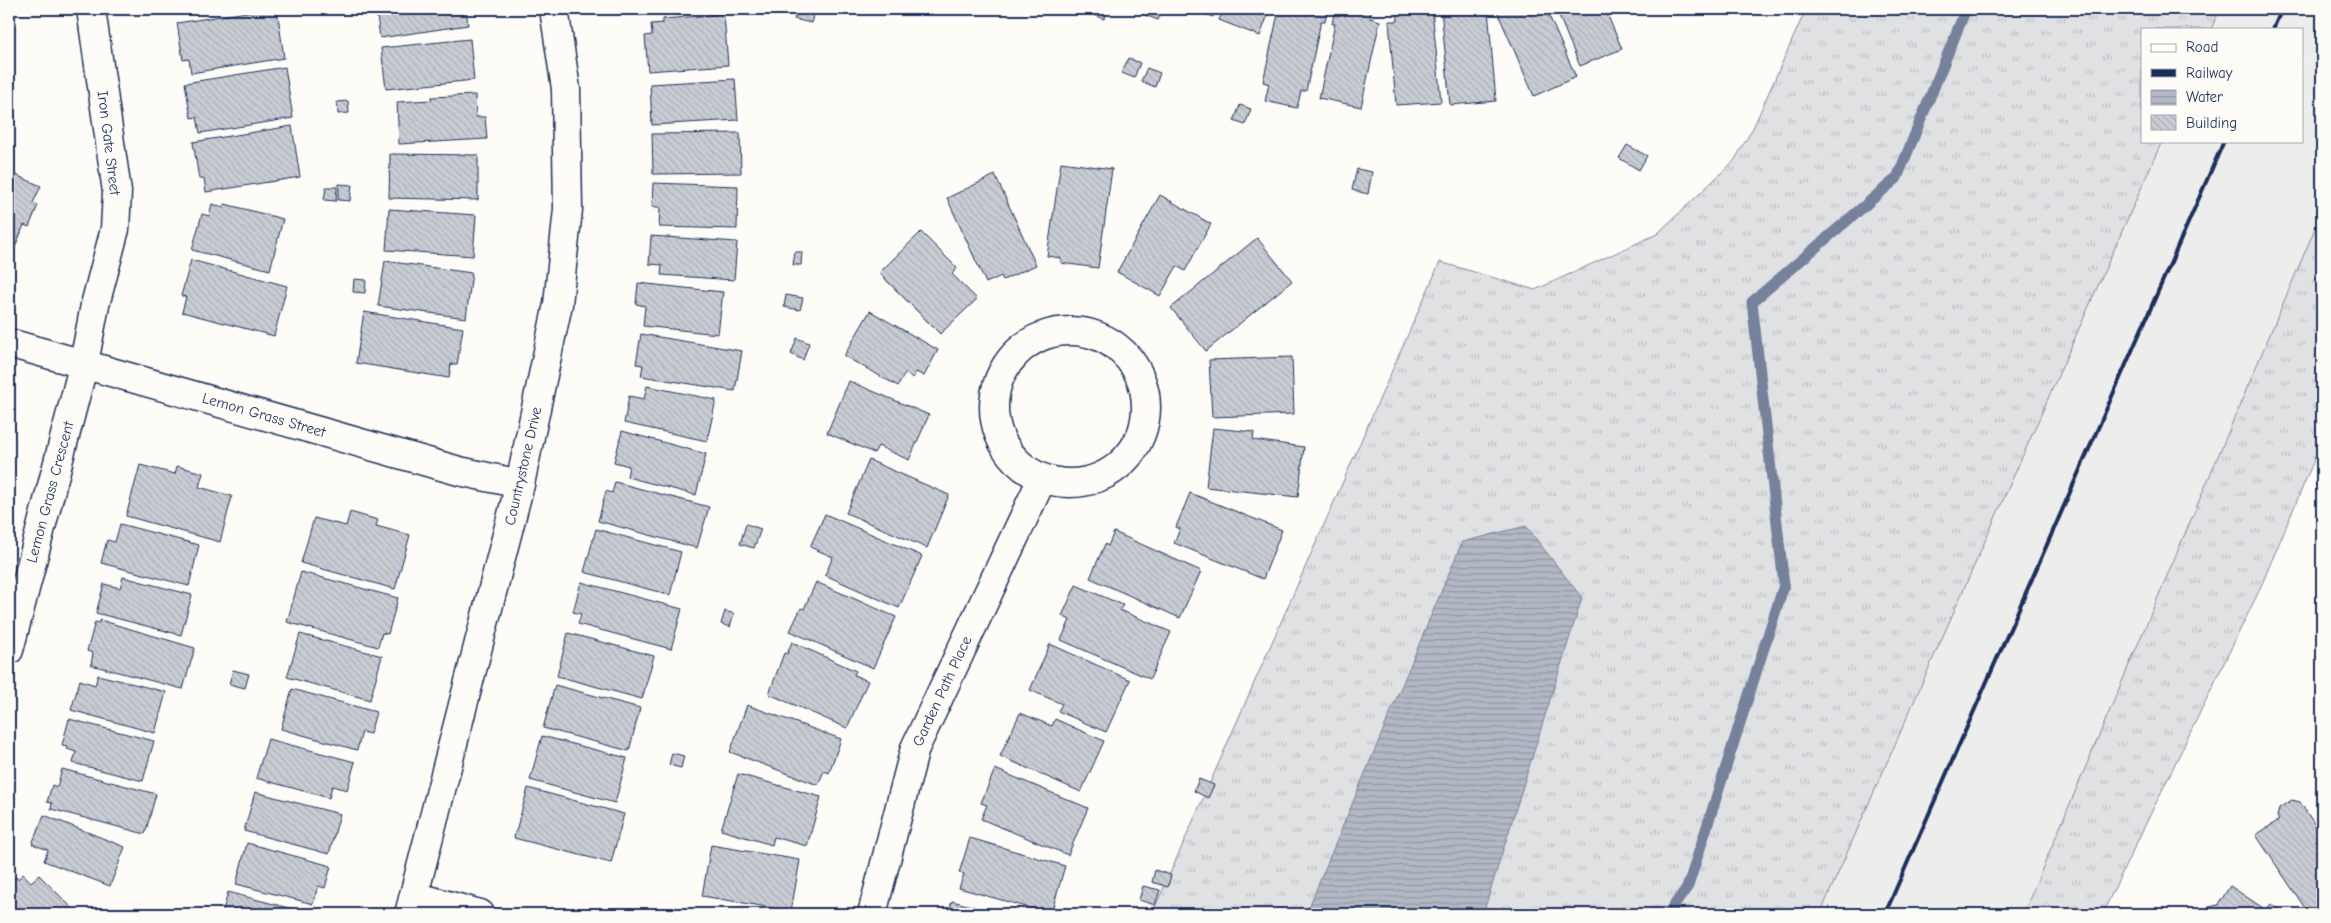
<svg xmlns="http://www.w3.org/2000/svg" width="2331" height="923" font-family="'Comic Neue',sans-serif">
<defs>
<pattern id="grass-tufts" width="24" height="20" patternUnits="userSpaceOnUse" patternTransform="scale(1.25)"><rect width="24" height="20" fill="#e0e1e3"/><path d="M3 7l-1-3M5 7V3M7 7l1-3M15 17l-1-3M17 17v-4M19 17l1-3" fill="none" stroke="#c0c1c5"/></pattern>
<pattern id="water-rules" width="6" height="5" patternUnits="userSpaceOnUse" patternTransform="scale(1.25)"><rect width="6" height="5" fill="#b3b8c5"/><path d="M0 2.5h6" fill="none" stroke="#9196a3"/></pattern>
<pattern id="building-back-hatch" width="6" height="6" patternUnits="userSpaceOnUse" patternTransform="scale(1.25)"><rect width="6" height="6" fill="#c9ccd3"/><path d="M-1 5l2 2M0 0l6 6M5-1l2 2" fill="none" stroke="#acb0b8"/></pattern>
</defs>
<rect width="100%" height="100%" fill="#fdfcf7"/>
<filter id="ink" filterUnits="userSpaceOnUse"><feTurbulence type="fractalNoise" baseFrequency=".02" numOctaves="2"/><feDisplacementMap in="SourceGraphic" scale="10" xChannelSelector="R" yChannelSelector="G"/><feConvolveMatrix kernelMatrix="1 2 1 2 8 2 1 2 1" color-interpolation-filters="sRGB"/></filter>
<g filter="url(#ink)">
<path fill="#edeeec" d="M2220,9H2322V212L2023,914H1820L2162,141H2302V29H2211Z"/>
<g fill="url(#grass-tufts)" stroke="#7e88a0">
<path d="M1806,9H2220L2211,29H2142V141H2162L1820,914H1152L1440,262L1535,290L1657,234L1734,161L1753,128Z"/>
<path d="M2322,212V441L2259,591L2102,914H2023Z"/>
</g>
<path fill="url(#water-rules)" stroke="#76819c" d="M1526,526L1582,598L1483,914H1306L1462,542Z"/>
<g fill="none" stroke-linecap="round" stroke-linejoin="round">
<path stroke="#76819c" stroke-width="11" d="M1668,914L1688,886L1784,585L1752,302L1897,178L1966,9"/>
</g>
<g fill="url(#building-back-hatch)" stroke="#1b2f5e">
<path d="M266,9H277L284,58L191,73L189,59L183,60L177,23Z"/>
<path d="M376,9H466L468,25L380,38Z"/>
<path d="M797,9H815L811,23L794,19Z"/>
<path d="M1079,9H1108L1104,19Z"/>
<path d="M1129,9H1163L1158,20Z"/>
<path d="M1192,9H1216L1213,17Z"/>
<path d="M1224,9H1270L1260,36L1219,20Z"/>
<path d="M1279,9H1327L1325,21H1321L1306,91H1301L1297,108L1265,101L1269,84L1263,82Z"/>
<path d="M1335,9H1372L1370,18L1380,21L1361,107L1319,98L1335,24H1332Z"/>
<path d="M1397,9H1432L1441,102L1396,105L1389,21H1398Z"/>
<path d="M1441,9H1488L1496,101L1450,105Z"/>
<path d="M1503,9H1546L1576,77L1534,96L1497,11Z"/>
<path d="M1556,9H1605L1622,49L1580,66Z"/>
<path d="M724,14L728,65L648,71L645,36L652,35L651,24L663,23V19Z"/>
<path d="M470,39L474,80L386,89L381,48Z"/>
<path d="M1128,58L1140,63L1134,78L1122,73Z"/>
<path d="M285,67L293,118L200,133L197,117L191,118L185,83Z"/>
<path d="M1147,68L1160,73L1155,87L1141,81Z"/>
<path d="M735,79L738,120L652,125L650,84Z"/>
<path d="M475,95L476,117H485L487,139L399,144L397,102L432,100L431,97Z"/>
<path d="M348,101L349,113L338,114L337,102Z"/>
<path d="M1240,105L1251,109L1245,125L1234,121Z"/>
<path d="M292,126L300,177L206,192L204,178L199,179L193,142Z"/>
<path d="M740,133L741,173L653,174L652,134Z"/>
<path d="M1627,145L1647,156L1639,170L1619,158Z"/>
<path d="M390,154L478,155V200L389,198Z"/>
<path d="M1061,162L1112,169L1098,268L1061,263V258L1047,256Z"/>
<path d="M1357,169L1372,172L1368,194L1352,190Z"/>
<path d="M9,172L41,186L33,203L38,205L29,227L24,225L9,262Z"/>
<path d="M995,175L1036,265L1003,280L1001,276L986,283L947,198Z"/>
<path d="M653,183L738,186L737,229L659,227L660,207H652Z"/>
<path d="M339,184L352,185L350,201L338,200Z"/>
<path d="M326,187H337L336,201L324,200Z"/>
<path d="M1160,195L1211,224L1185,271L1177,266L1160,296L1117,272Z"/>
<path d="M212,204L224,207L225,204L283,219L270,270L192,250L202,214L209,216Z"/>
<path d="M389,209L476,215L473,256L386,250Z"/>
<path d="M921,232L957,268L952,274L977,299L940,334L879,273Z"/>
<path d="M651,236L737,242L734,280L661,275L662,265L649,264Z"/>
<path d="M1257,238L1292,281L1206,351L1171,308Z"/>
<path d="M795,252H802L801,265H793Z"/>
<path d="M191,260L287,286L274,336L182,312L186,297L181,296Z"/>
<path d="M385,261L472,273L466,318L378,306Z"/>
<path d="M354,279L366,280L365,293L353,292Z"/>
<path d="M638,283L723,292L718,334L643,326L645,306L636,304Z"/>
<path d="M786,295L803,298L800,310L784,307Z"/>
<path d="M870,311L938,350L924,376L916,372L913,378L905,373L898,386L844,356Z"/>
<path d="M364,312L463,328L457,365L451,364L449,378L356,363Z"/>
<path d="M641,334L742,351L735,391L641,376L643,365L636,364Z"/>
<path d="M797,338L809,343L803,360L791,354Z"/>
<path d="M1292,357L1294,414L1212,417L1209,360Z"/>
<path d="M849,381L929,415L909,460L878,446L874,453L827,433Z"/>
<path d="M647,386L716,400L707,441L624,423L629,396L644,399Z"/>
<path d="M1213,428L1254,432L1253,440L1304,447L1298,497L1206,487Z"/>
<path d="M622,431L706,454L696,495L627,477L629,466L614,462Z"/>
<path d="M869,460L949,495L927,548L846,513Z"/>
<path d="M140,465L175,474L177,466L203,473L199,487L232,496L220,542L126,516Z"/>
<path d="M615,482L709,507L697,548L598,521L606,491L612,493Z"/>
<path d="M1190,493L1282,530L1263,579L1174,543L1180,529L1176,527Z"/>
<path d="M350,512L378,520L376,526L410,535L395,589L301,563L314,518L346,526Z"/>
<path d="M825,514L922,556L899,608L825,575L833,557L810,547Z"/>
<path d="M120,524L199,545L189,586L101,563L107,540L115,542Z"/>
<path d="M746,524L761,529L754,548L740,544Z"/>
<path d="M596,529L681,552L670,595L584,572Z"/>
<path d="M1114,532L1201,571L1180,618L1090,578L1105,544L1108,546Z"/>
<path d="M301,572L398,598L388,634L382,633L378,647L287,622Z"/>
<path d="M123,577L192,595L181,635L96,613L104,584L120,588Z"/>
<path d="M581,582L682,609L671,649L578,624L581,614L573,612Z"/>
<path d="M816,582L896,617L873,668L790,631L801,608L804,609Z"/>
<path d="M1076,585L1123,605L1120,610L1171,632L1150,679L1061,640L1070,620L1062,616Z"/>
<path d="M725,611L734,614L730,627L721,624Z"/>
<path d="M100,620L195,648L183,689L91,665L93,653L87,651L95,622L99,623Z"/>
<path d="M568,633L654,656L642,699L557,676Z"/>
<path d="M300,634L382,656L370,700L287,677Z"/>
<path d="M792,642L856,671L854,675L868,681L847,728L769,694L784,653L787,654Z"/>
<path d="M1050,644L1130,680L1106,732L1058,711L1062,704L1030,690Z"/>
<path d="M233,670L249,674L245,688L229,684Z"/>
<path d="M98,675L166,692L155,733L71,710L80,680L95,685Z"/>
<path d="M555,685L640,708L629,751L543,728Z"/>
<path d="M292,689L376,712L370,734L362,732L357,750L281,729Z"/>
<path d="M747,705L841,739L829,773L824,771L818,785L730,752Z"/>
<path d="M1020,713L1052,726L1055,719L1104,741L1081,792L1000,756Z"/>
<path d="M69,719L154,741L143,781L73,763L76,752L67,749L68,746L62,745Z"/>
<path d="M542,736L627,758L615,803L530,780Z"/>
<path d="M268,739L355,762L347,790L332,786L329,798L256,778Z"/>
<path d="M672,753L684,756L681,768L669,765Z"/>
<path d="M62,769L156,794L145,834L51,809L52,803L47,802L52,785L57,787Z"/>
<path d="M995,769L1088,808L1068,855L981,819L987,805L981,803Z"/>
<path d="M738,774L821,797L807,846L774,837L772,845L721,830Z"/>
<path d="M1199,779L1214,785L1208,798L1194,791Z"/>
<path d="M528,788L624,814L611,863L514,838Z"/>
<path d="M255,792L340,814L329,854L244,831Z"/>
<path d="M2292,800L2300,802L2322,836V906L2309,914L2256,835L2279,820L2277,817L2279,808Z"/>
<path d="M44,815L125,847L110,886L44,861L48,850L32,844Z"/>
<path d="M970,838L1065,866L1051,914L959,888L964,874L959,873Z"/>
<path d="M247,843L331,866L325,888L318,886L313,904L236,884Z"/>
<path d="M711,845L800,860L791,911L702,896Z"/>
<path d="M1155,870L1171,875L1168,887L1152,882Z"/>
<path d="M23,874L31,882L39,875L78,914H20L9,903V884L16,877L18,879Z"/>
<path d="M1143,886L1160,890L1155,905L1139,900Z"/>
<path d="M2230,886L2266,910L2271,904L2287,914H2204L2209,907L2218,905Z"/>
<path d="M228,892L311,914H222Z"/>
<path d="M952,901L1001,914H948Z"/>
</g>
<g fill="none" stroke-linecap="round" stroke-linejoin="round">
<defs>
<g id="minor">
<circle cx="1070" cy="407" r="76"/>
<path d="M9,343L459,471L520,484"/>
<path d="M9,650L84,363L95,305L115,229L117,192L91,9"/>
<path d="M414,896L480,914"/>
<path d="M409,914L520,484L558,304L568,209L566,89L554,9"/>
<path d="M872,914L915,748L1042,479"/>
</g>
</defs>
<use href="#minor" stroke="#1b2f5e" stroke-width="31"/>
<use href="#minor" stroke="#fdfcf7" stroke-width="28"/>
<g stroke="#1b2f5e" stroke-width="4">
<path d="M2273,29L2282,9"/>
<path d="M1885,914L2224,141"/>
</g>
</g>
</g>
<g text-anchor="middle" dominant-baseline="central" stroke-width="5" stroke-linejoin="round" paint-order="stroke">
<g font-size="15" fill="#1b2f5e" stroke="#fdfcf7">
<text transform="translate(109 143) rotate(83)">Iron Gate Street</text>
<text transform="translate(264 415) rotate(16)">Lemon Grass Street</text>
<text transform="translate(523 466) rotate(-77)">Countrystone Drive</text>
<text transform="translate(50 492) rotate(-75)">Lemon Grass Crescent</text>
<text transform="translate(942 691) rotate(-65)">Garden Path Place</text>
</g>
</g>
<rect width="2331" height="923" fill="none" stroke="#fdfcf7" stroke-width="30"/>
<rect x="15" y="15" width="2301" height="893" fill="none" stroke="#1b2f5e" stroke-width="2" filter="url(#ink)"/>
<rect x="2141" y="28" width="162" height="115" fill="#fdfcf7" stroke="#a3aaba"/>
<rect x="2151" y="44" width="25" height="8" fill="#fdfcf7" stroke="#a3aaba"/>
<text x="2186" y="52" font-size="15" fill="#1b2f5e">Road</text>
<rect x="2151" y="69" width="25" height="8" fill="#1b2f5e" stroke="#a3aaba"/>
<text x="2186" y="78" font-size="15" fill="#1b2f5e">Railway</text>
<rect x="2151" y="90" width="25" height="15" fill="url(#water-rules)" stroke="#a3aaba"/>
<text x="2186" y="102" font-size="15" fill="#1b2f5e">Water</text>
<rect x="2151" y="115" width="25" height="15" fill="url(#building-back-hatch)" stroke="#a3aaba"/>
<text x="2186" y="128" font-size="15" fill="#1b2f5e">Building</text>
</svg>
